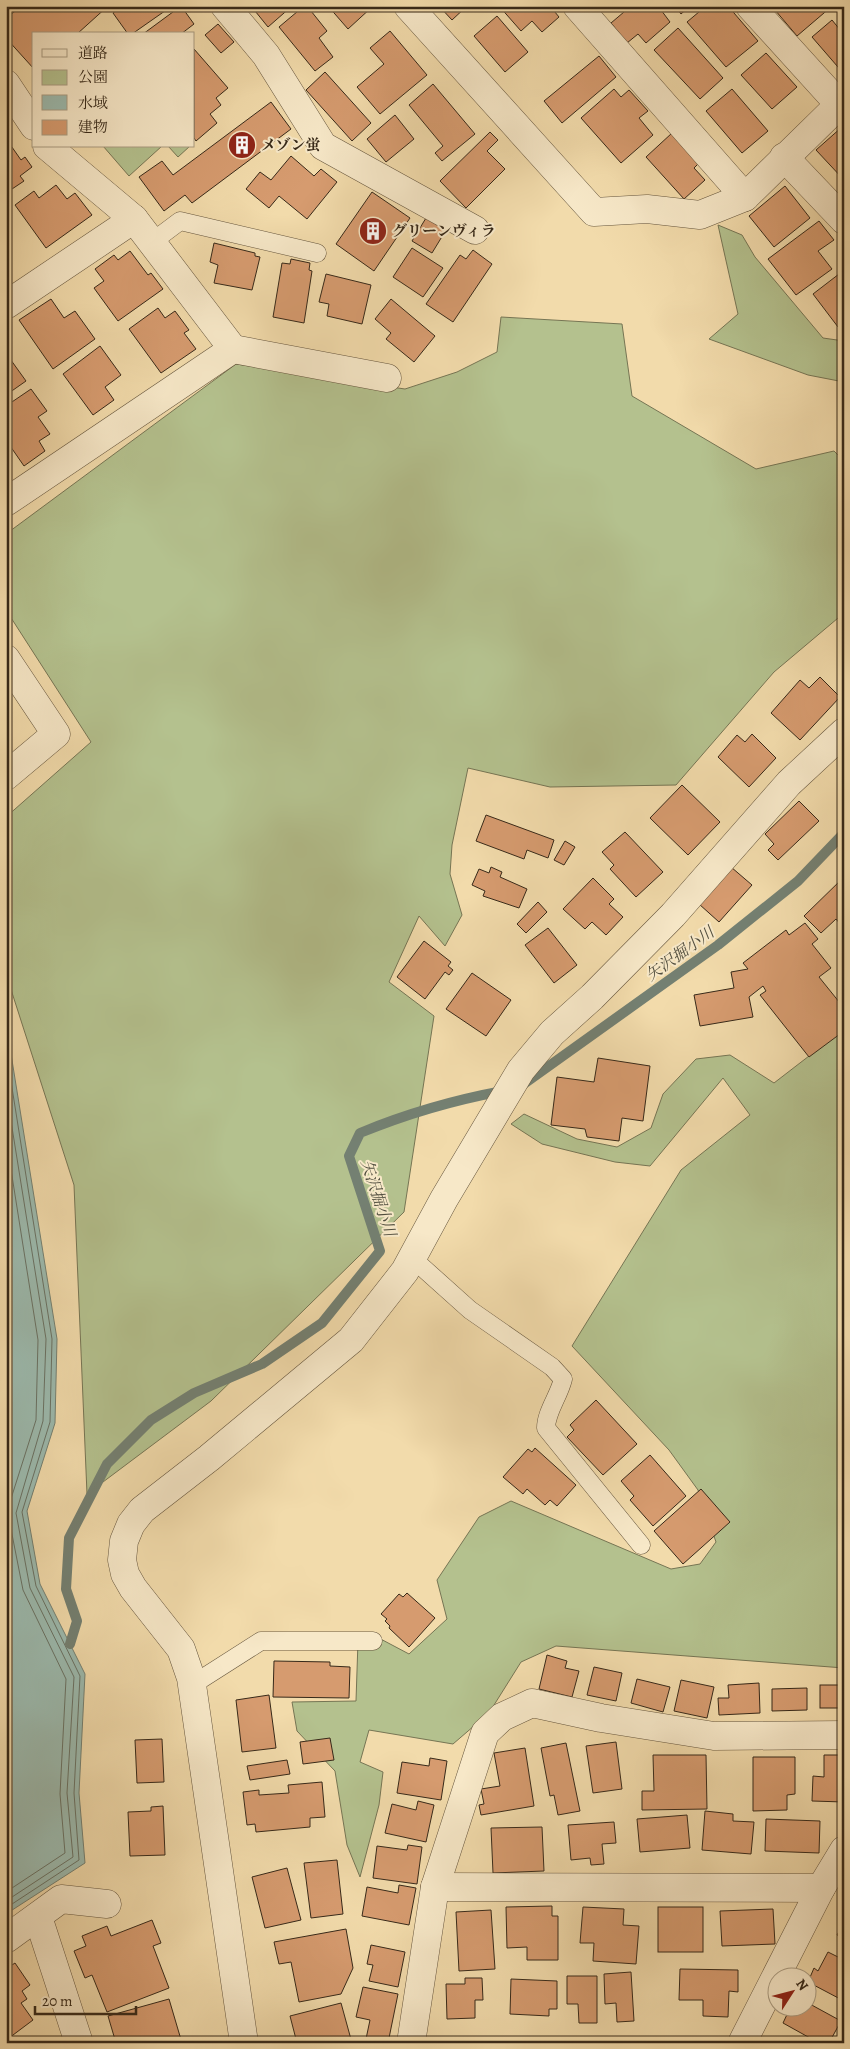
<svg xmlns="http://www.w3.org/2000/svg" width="850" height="2049" font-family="Alegreya,'Noto Serif JP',serif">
<rect width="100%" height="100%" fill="#f2dbab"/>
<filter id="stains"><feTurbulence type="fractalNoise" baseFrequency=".004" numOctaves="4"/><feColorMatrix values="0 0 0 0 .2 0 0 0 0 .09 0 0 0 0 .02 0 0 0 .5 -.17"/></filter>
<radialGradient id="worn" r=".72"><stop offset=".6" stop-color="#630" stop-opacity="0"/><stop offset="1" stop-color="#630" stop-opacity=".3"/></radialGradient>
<g fill="#b4c18e" stroke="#767554">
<path d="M103,146H162L129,176Z"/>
<path d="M168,146H190L178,157Z"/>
<path d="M718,225L742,235L755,257L823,338L844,341V382L808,375L709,339L738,314Z"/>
<path d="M501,317L622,324L632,396L756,469L834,451L844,461V613L774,672L676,785L550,787L468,768L452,845L450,874L462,915L445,946L419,916L389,982L434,1016L404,1212L211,1401L87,1494L74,1185L6,974V817L91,742L6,610V534L236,364L405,389L457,372L497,352Z"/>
<path d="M844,1029V1668L556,1646L521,1662L489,1713L453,1744L369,1730L360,1762L383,1772L379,1805L360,1877L347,1845L335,1771L297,1731L292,1702L356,1701L358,1641L375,1636L409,1654L447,1619L437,1580L479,1517L511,1501L671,1569L700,1564L716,1542L698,1490L669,1450L572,1346L681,1170L750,1115L723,1078L650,1166L615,1162L542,1144L511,1124L524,1114L577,1139L617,1147L651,1128L663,1094L696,1059L730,1055L774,1083Z"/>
</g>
<path fill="#9cbaae" stroke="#748072" d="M6,1023L57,1339L55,1423L27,1511L40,1584L85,1674L79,1793L85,1863L6,1914Z"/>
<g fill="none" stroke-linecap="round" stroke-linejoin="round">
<g stroke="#6a7264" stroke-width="1">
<path d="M6,1050L52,1339L50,1422L22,1512L36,1586L80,1676L74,1793L79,1860L6,1908"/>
<path d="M6,1090L46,1339L43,1421L16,1513L30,1588L74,1677L67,1793L73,1857L6,1901"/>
<path d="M6,1138L38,1340L36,1420L9,1505L8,1514L23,1590L66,1679L60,1794L65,1853L6,1892"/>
</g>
<g stroke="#748072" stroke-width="10">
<path d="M521,1086L718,945L798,881L844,833"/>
<path d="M70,1644L77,1621L66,1589L69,1538L107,1464L151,1420L194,1393L262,1364L322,1323L380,1251L349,1156L360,1133C406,1114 454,1100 503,1091"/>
</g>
</g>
<g fill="#d69b6f" stroke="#372919">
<path d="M21,6H108L77,34H34V69L6,38V19Z"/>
<path d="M122,6H172L132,34H128L113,13Z"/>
<path d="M181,6L194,24L181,34H143Z"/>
<path d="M251,6H292L268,27Z"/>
<path d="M304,6H307L327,31L319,38L333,57L315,71L279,27Z"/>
<path d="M328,6H371L372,7L348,29Z"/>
<path d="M439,6H467L452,20Z"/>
<path d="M499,6H550L559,17L542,32L532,21L521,31Z"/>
<path d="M631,6H658L670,22L646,43L638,34L627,43L611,23Z"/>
<path d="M675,6H690L681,14Z"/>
<path d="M706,6H728L758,41L726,67L687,22Z"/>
<path d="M780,6H830L831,7L797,36L775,10Z"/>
<path d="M497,16L528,52L505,72L474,36Z"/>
<path d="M832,20L841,31L844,29V74L812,37Z"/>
<path d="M218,24L234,42L221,53L205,35Z"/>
<path d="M678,28L723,78L700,99L654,50Z"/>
<path d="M390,31L427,75L380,114L357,87L384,64L370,48Z"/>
<path d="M194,49L228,88L216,98L221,105L210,114L217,123L196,141L194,138Z"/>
<path d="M766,53L797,87L772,109L741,75Z"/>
<path d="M599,56L616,77L562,123L544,101Z"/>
<path d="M325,72L371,123L352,141L306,90Z"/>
<path d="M433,84L475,134L442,161L435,153L443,146L409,105Z"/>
<path d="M614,89L621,97L629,90L648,111L639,118L653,135L621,163L581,118Z"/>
<path d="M732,89L768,131L742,153L706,111Z"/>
<path d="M271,102L291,129L192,203L185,195L164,211L139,177L162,161L173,175Z"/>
<path d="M395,115L414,139L386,162L367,139Z"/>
<path d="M842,127L844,129V180L816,150Z"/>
<path d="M490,132L498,140L487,151L505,169L466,208L440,181Z"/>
<path d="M672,133L699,163L694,168L705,180L684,199L646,157Z"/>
<path d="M7,140L21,160L25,157L32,167L20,176L24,181L6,193Z"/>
<path d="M291,156L314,176L321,169L337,182L307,219L279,196L269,208L246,189L260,172L271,180Z"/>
<path d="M56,185L67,199L75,193L92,215L46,248L15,205L34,191L39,198Z"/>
<path d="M785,186L810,218L774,247L749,216Z"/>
<path d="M372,192L410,218L374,271L336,244Z"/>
<path d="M426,218L446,230L432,253L412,241Z"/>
<path d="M819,221L834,240L818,251L832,269L796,295L768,259Z"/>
<path d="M214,243L255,253V256L260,257L252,290L214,283L218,265L210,262Z"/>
<path d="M412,248L443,268L423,297L393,277Z"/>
<path d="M473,250L492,264L453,322L426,304L460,255L466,259Z"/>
<path d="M130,251L148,275L151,273L163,289L118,321L94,288L104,281L95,269L114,255L118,260Z"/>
<path d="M291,259L310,263L309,270L312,271L304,323L273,317L282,263L290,264Z"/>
<path d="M326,274L371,285L362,324L327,316L329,304L319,302Z"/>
<path d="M839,274L844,279V323L838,327L813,294Z"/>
<path d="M51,299L64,318L75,311L95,339L53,369L19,320Z"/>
<path d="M391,299L435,336L414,362L386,339L391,333L375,319Z"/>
<path d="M158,308L165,318L175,311L189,330L184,333L196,349L161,373L129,329Z"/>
<path d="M100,346L121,375L105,387L114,400L93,415L63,374Z"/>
<path d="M8,356L26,381L6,395V358Z"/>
<path d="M31,389L47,411L38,417L50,434L39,441L45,451L24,466L6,440V426L8,425L6,422V406Z"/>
<path d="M820,677L840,697L800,740L771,713L800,680L809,688Z"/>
<path d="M752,734L776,758L749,787L718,757L737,735L745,742Z"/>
<path d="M682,785L720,822L688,855L650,818Z"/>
<path d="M799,801L819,821L778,860L768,850L774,844L765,834Z"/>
<path d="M486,815L554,840L548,858L527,850L524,859L476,841Z"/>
<path d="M625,832L663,872L636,897L610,869L614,865L602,852Z"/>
<path d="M565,841L575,847L564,865L554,860Z"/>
<path d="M491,867L502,872L500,877L527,889L519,908L483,896L485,891L472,885L479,869L489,873Z"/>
<path d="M731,867L752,885L719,922L699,904Z"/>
<path d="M844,877V922L841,925L836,919L821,933L804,916Z"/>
<path d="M593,878L614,899L609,904L623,917L606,935L592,922L585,929L563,909Z"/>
<path d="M538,902L547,912L526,933L517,924Z"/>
<path d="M805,923L818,939L812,944L831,968L819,977L844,1008V1031L809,1057L760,995L766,991L763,986L749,997L753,1017L700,1026L694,995L734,988L731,972L748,969L743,963L786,930L789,935Z"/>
<path d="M548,928L577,965L554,983L525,945Z"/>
<path d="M424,941L451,962L448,966L453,970L449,975L445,972L425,999L397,977Z"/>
<path d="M472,973L511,1000L486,1036L446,1009Z"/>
<path d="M598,1058L650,1066L643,1121L622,1118L619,1141L587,1137L585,1129L551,1125L557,1077L594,1082Z"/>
<path d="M596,1400L637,1444L603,1475L567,1437L574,1430L570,1425Z"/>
<path d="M535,1448L576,1485L557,1506L550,1500L545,1505L527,1489L523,1494L503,1477L528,1449L532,1452Z"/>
<path d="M650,1455L686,1496L653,1526L630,1500L634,1496L621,1481Z"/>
<path d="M701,1489L730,1522L683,1564L654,1531Z"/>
<path d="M407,1593L435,1618L409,1647L389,1628L390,1626L385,1621L387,1619L381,1614L399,1594L403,1597Z"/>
<path d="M547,1655L567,1661L565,1668L579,1671L572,1697L539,1689Z"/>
<path d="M274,1661L330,1662V1666L350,1667L349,1698L273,1697Z"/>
<path d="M594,1667L622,1673L616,1701L587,1695Z"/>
<path d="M637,1679L670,1687L663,1712L631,1703Z"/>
<path d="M681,1680L714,1687L707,1718L674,1711Z"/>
<path d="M759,1683L760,1713L719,1715L718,1698H729L728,1685Z"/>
<rect x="820" y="1685" width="24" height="23"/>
<path d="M807,1688V1710L772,1711V1689Z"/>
<path d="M269,1695L276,1748L242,1752L236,1700Z"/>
<path d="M330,1738L334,1760L303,1764L300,1742Z"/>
<path d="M162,1739L164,1782L137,1783L135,1740Z"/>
<path d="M616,1742L622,1789L593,1793L586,1746Z"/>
<path d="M566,1743L580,1811L558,1815L554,1795L550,1796L541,1748Z"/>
<path d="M525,1748L534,1806L481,1815L479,1805L484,1804L481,1789L500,1786L494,1753Z"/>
<path d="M653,1755H706L707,1809L642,1810V1791H654Z"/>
<path d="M824,1755H844V1802L812,1801L813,1776L824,1777Z"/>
<path d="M753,1757H795V1794L787,1795V1810L753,1811Z"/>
<path d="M430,1758L447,1761L441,1800L397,1793L402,1762L429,1766Z"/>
<path d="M287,1760L290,1774L250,1780L247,1766Z"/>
<path d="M322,1782L325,1817L310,1818V1827L256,1832L255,1824L247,1825L243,1792L259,1790V1795L289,1793L288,1785Z"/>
<path d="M418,1801L434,1805L426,1842L385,1833L392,1804L416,1810Z"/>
<path d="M163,1806L165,1855L130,1856L128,1812L151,1811V1807Z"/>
<path d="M705,1811L733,1814V1821L754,1822L751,1854L702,1850Z"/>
<path d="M687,1815L690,1848L640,1852L637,1819Z"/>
<path d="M766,1819L820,1821L819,1853L765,1851Z"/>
<path d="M614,1822L616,1843L602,1844L604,1864L591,1865L590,1858L571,1860L568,1825Z"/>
<path d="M542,1827L544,1871L493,1873L491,1828Z"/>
<path d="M408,1845L422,1847L417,1884L373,1878L377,1846L407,1850Z"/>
<path d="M337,1860L343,1914L311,1918L304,1863Z"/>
<path d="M287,1868L301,1920L265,1928L252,1877Z"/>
<path d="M399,1885L416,1888L409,1925L362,1916L367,1887L398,1893Z"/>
<path d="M552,1906V1916H558V1960H527V1947L507,1948L506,1907Z"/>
<path d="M583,1907L624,1909L623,1925L639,1926L636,1964L593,1961L594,1943H580Z"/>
<rect x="658" y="1907" width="45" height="45"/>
<path d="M773,1909L775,1944L722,1946L720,1911Z"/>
<path d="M491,1910L495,1969L459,1971L456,1912Z"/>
<path d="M152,1920L161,1943L153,1946L169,1988L107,2012L92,1975L85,1978L74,1951L86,1946L82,1936L107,1926L111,1936Z"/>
<path d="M844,1923V1939L837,1935Z"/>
<path d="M346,1929L353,1968L341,1994L299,2002L291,1962L279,1964L274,1942Z"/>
<path d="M371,1945L405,1952L398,1987L369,1981L373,1965L367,1964Z"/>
<path d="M828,1952L844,1960V2001L808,1982L814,1968L818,1971Z"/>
<path d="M15,1963L30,1985L22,1991L27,1999L21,2003L33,2020L9,2038L6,2034V1969Z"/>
<path d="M680,1969L738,1970V1992L729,1991L728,2017L703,2016V2000H679Z"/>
<path d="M631,1972L634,2021L617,2022L616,2003L605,2004L604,1974Z"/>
<path d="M567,1976H597V2023H579L578,2004H567Z"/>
<path d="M465,1978H482L483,2000H475V2018L447,2019L446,1984H465Z"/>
<path d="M511,1979L557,1981V2009H549V2016L510,2014Z"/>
<path d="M363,1987L398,1994L388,2043L366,2039L370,2020L356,2017Z"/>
<path d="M169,1999L182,2043H116L108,2016Z"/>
<path d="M341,2003L352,2043H322V2039L308,2043H297L290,2016Z"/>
<path d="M808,2003L841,2021L829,2043H819L783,2023L791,2006H808Z"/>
</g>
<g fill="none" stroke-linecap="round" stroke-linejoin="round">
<defs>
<g id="service">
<path d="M152,242L180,221L317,253"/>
<path d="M412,1258L470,1310L552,1367L563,1379C559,1396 546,1412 546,1428L641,1545"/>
<path d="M192,1685L261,1641H373"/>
</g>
<g id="minor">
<path d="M225,6L266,55L323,146L475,230"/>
<path d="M408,6L594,212L647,209L700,215L745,197L844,100"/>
<path d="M577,6L745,197"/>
<path d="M750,6L839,104"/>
<path d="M6,84L34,126"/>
<path d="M784,157L844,220"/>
<path d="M6,305L134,219"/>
<path d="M233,349L387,378"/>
<path d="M6,502L233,349L134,219L47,146"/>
<path d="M6,659L56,734L6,776"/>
<path d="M435,1887L821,1888"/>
<path d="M38,1917L79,2043"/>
<path d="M6,1939L61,1899L107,1904"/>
<path d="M244,2043L191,1678L181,1649L133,1588L125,1574L122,1560L124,1541L131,1524L142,1510L209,1458L351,1340L405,1271L444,1199L521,1070L552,1033L592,997L673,915L789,783L844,732"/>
<path d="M411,2043L435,1887L485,1733L502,1717L532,1703L601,1718L714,1736L844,1735"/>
<path d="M742,2043L821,1888L844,1850"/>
</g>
</defs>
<use href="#service" stroke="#66563e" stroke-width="19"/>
<use href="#minor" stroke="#66563e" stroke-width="29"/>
<use href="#service" stroke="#f7e8c8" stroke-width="18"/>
<use href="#minor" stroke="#f7e8c8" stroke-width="28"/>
</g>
<defs>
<symbol id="building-disc" viewBox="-11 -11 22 22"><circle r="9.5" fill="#8f2418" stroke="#f7e8c8"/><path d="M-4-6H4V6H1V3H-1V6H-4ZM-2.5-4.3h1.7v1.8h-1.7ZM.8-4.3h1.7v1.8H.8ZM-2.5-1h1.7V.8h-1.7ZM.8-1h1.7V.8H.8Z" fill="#fff"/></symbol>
</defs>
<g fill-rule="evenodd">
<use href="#building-disc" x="226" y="129" width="32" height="32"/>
<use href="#building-disc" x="357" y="215" width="32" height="32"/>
</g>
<g text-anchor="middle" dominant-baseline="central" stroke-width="4" stroke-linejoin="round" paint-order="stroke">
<g font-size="15" font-weight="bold" fill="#372919" stroke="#f7e8c8" text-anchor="start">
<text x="261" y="145">メゾン蛍</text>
<text x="392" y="231">グリーンヴィラ</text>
</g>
<g font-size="16" font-style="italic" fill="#504d3e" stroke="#f7e8c8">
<text transform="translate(680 954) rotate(-36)">矢沢掘小川</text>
<text transform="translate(378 1198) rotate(72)">矢沢掘小川</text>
</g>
</g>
<rect width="850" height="2049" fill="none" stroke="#f2dbab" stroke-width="25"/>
<rect x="8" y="8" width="835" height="2034" fill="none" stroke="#372919" stroke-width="2.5"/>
<rect x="12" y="12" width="825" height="2024" fill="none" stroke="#372919"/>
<rect x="32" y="32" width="162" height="115" fill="#f7e8c8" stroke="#aa9c82"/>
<rect x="42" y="49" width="25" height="8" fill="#f7e8c8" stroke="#aa9c82"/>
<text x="78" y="58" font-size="15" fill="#372919">道路</text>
<rect x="42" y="70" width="25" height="15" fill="#b4c18e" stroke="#aa9c82"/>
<text x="78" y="82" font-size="15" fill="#372919">公園</text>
<rect x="42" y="95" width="25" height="15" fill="#9cbaae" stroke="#aa9c82"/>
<text x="78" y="108" font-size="15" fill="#372919">水域</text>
<rect x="42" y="120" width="25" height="15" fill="#d69b6f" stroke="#aa9c82"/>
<text x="78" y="132" font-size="15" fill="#372919">建物</text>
<g transform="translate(792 1992) rotate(54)"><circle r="24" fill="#f7e8c8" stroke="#aa9c82"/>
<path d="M0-4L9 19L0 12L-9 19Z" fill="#8f2418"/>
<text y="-8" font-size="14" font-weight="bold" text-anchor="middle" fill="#372919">N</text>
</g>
<path d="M35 2006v8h101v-8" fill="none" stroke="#372919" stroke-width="2.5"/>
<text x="42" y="2006" font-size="15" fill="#372919" stroke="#f7e8c8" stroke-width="4" paint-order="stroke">20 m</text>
<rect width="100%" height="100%" filter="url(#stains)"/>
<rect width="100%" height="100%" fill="url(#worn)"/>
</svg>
